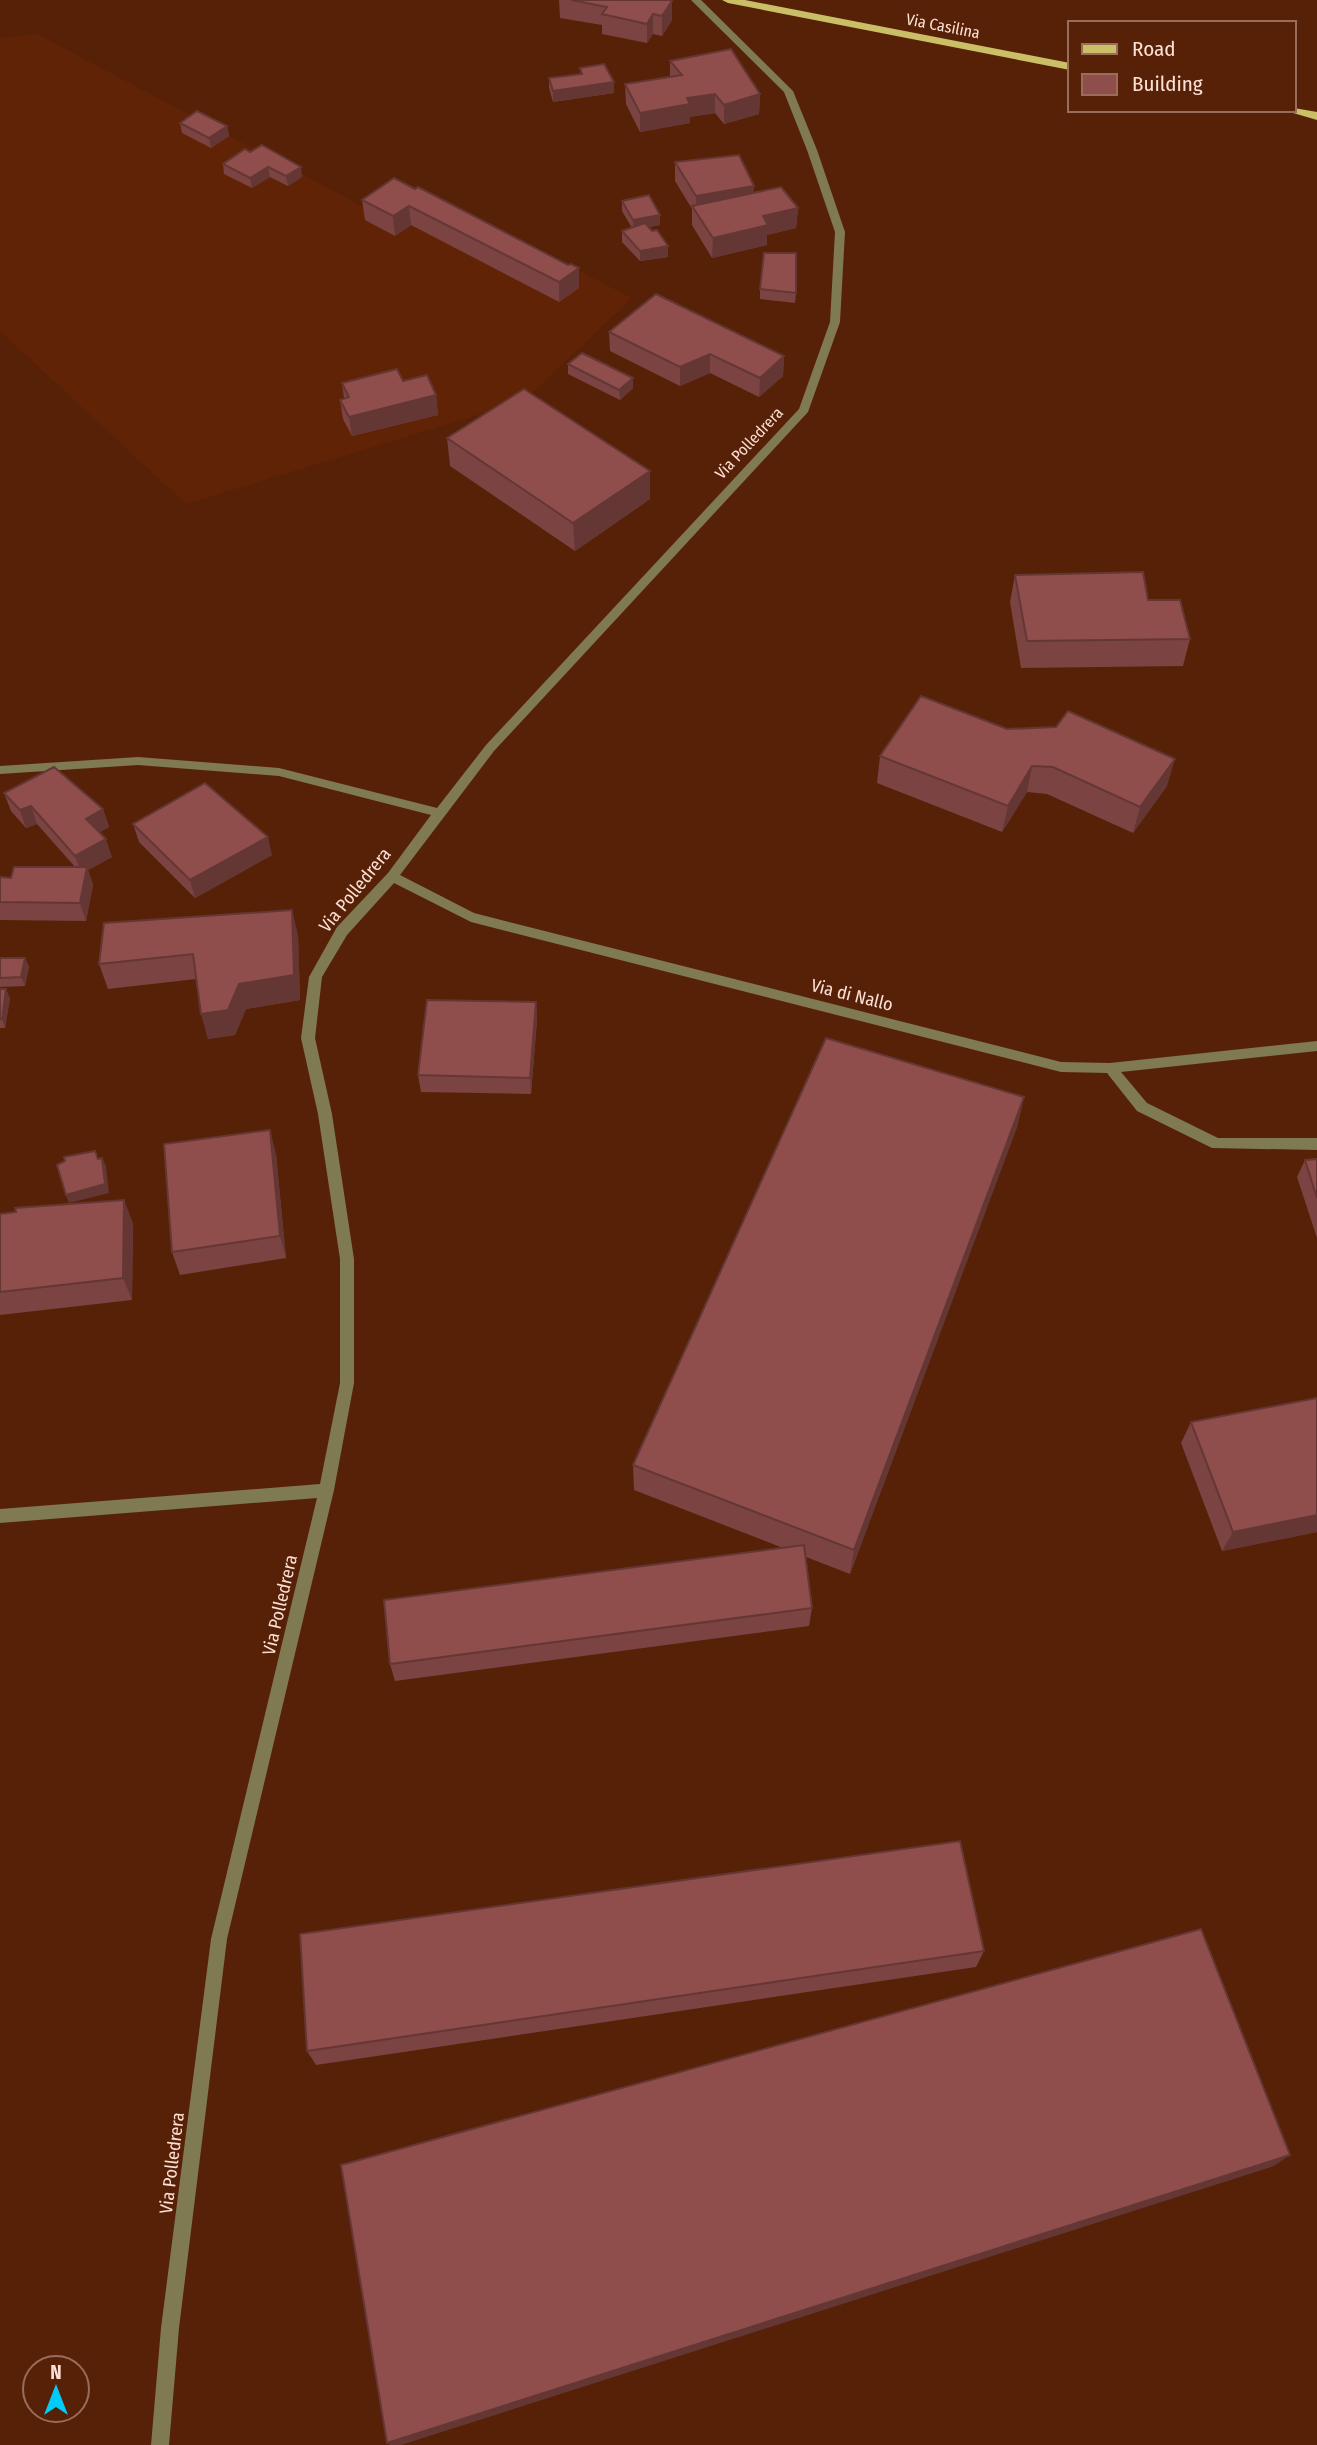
<svg xmlns="http://www.w3.org/2000/svg" width="1317" height="2445" font-family="'Fira Sans Condensed',sans-serif">
<rect width="100%" height="100%" fill="#572108"/>
<path fill="#612305" d="M37,34L362,206L388,187L452,206L632,298L524,401L186,504L0,331V38Z"/>
<g fill="none" stroke-linecap="round" stroke-linejoin="round">
<path fill="#7f7a51" fill-rule="evenodd" d="M691,0H701L793,91L817,150L845,232L840,322L808,412L494,751L400,875L474,913L1061,1062L1110,1063L1317,1041V1051L1121,1072L1147,1103L1218,1138H1317V1150L1212,1148L1137,1111L1107,1073L1061,1072L471,922L394,883L347,935L322,977L315,1038L332,1114L354,1259V1383L334,1490L227,1939L179,2328L169,2445H151L161,2328L211,1939L317,1498L0,1523V1509L320,1484L340,1383V1259L318,1114L301,1038L309,977L337,927L388,873L431,815L279,776L138,765L0,774V766L138,757L279,768L437,808L486,745L799,409L830,322L835,232L807,150L784,92Z"/>
<g fill="#cabf66" fill-rule="evenodd">
<path d="M722,0H745L1070,63V70L728,3Z"/>
<path d="M1294,108L1317,112V120L1283,110H1294Z"/>
</g>
</g>
<g fill="#7b4341">
<path d="M559,0H669L672,20L662,36L653,34L647,43L602,34V25L560,18Z"/>
<path d="M670,61L760,94L759,114L724,124L715,113L690,117V123L640,132L626,104L625,84L670,77Z"/>
<path d="M580,68L614,93L553,102L549,88V78L581,74Z"/>
<path d="M180,123L227,126L229,136L211,148L182,133Z"/>
<path d="M245,149L302,177L288,186L270,177L252,188L224,174L223,164Z"/>
<path d="M675,162L753,193L798,208L796,228L767,235V245L712,258L692,225V209L675,181Z"/>
<path d="M394,178L568,265L579,268V288L559,302L411,225L395,236L365,220L362,200Z"/>
<path d="M622,201L660,225L649,227L668,257L640,261L622,242V231L632,228L622,211Z"/>
<path d="M760,289L796,293L795,303L760,299Z"/>
<path d="M609,332L784,356L783,376L759,397L710,373L680,386L610,351Z"/>
<path d="M568,364L633,388L620,400L568,374Z"/>
<path d="M403,381L436,395L438,415L352,436L343,419L340,400L344,398L342,383Z"/>
<path d="M447,438L650,499L575,551L450,466Z"/>
<path d="M1015,575L1148,600L1190,639L1183,666L1021,668L1010,602Z"/>
<path d="M1007,729L1167,786L1133,833L1047,794L1027,792L1002,832L877,783L880,756Z"/>
<path d="M4,793L103,809L109,827L100,832L112,857L88,870L93,885L86,921L0,920V877L11,878L75,867L37,824L26,828L11,811Z"/>
<path d="M133,824L272,855L195,898L139,842Z"/>
<path d="M298,935L300,1000L246,1009L235,1035L208,1039L196,979L108,989L99,964Z"/>
<path d="M0,958H25L29,967L25,986L0,987Z"/>
<path d="M0,989L10,998L5,1028H0Z"/>
<path d="M536,1002L537,1020L531,1094L421,1092L418,1075Z"/>
<path d="M1024,1097L1017,1127L850,1574L806,1557L812,1608L809,1626L395,1681L390,1664L783,1548L634,1490L633,1465Z"/>
<path d="M276,1154L286,1258L180,1275L172,1252Z"/>
<path d="M1317,1159V1238L1297,1177L1305,1160Z"/>
<path d="M0,1214L133,1223L132,1300L0,1315Z"/>
<path d="M1317,1398V1532L1222,1551L1181,1443L1191,1422Z"/>
<path d="M984,1951L976,1967L316,2065L307,2051Z"/>
</g>
<g fill="#643735">
<path d="M672,1V20L662,36V16Z"/>
<path d="M653,14V34L647,43V24Z"/>
<path d="M614,82V93L553,102V91Z"/>
<path d="M715,94V113L690,117V123L640,132V113L687,98Z"/>
<path d="M760,94L759,114L724,124V105Z"/>
<path d="M227,126L229,136L211,148L209,138Z"/>
<path d="M268,167L270,177L252,188L250,178Z"/>
<path d="M301,167L302,177L288,186L286,176Z"/>
<path d="M754,186L753,206L696,212V196Z"/>
<path d="M409,206L411,225L395,236L393,216Z"/>
<path d="M798,208L796,228L767,235V245L712,258L713,238L763,216Z"/>
<path d="M660,215V225L633,230V220Z"/>
<path d="M668,246V257L640,261V251Z"/>
<path d="M579,268V288L559,302V282Z"/>
<path d="M710,354V373L680,386V367Z"/>
<path d="M784,356L783,376L759,397L760,378Z"/>
<path d="M633,378V388L620,400L619,390Z"/>
<path d="M436,395L438,415L352,436L349,417Z"/>
<path d="M650,471V499L575,551L573,523Z"/>
<path d="M1175,759L1167,786L1133,833L1140,807Z"/>
<path d="M1032,766L1027,792L1002,832L1008,806Z"/>
<path d="M31,806L37,824L26,828L20,810Z"/>
<path d="M103,809L109,827L92,837L86,819Z"/>
<path d="M268,837L272,855L195,898L190,880Z"/>
<path d="M106,839L112,857L88,870L93,885L86,921L80,903L82,874L75,856Z"/>
<path d="M292,910L298,935L300,1000L246,1009L235,1035L208,1039L201,1014L239,984Z"/>
<path d="M25,958L29,967L25,986L21,977Z"/>
<path d="M6,989L10,998L5,1028L2,1019Z"/>
<path d="M536,1002L537,1020L531,1094L530,1078Z"/>
<path d="M1024,1097L1017,1127L850,1574L854,1550Z"/>
<path d="M270,1130L276,1154L286,1258L280,1236Z"/>
<path d="M102,1158L106,1166L109,1193L69,1203L66,1195Z"/>
<path d="M124,1200L133,1223L132,1300L123,1278Z"/>
<path d="M1317,1515V1532L1222,1551L1233,1532Z"/>
<path d="M1290,2155L1274,2166L401,2445H390L387,2443Z"/>
</g>
<g fill="#8f4e4c" stroke="#643735" stroke-width="2">
<path d="M571,0H669L672,1L662,16L653,14L647,24L602,14L607,7Z"/>
<path d="M731,49L760,94L724,105L715,94L687,98L690,104L640,113L625,84L682,75L670,61Z"/>
<path d="M604,64L614,82L553,91L549,78L582,74L580,68Z"/>
<path d="M197,111L227,126L209,138L180,123Z"/>
<path d="M262,145L301,167L286,176L268,167L250,178L223,164L245,149L250,152Z"/>
<path d="M739,155L754,186L696,196L675,162Z"/>
<path d="M394,178L415,189L418,187L568,265L571,264L579,268L559,282L409,206L393,216L362,200Z"/>
<path d="M781,187L798,208L763,216L768,225L713,238L692,206Z"/>
<path d="M649,195L660,215L633,220L622,201Z"/>
<path d="M645,223L652,231L657,230L668,246L640,251L622,231Z"/>
<path d="M764,253H796V293L760,289Z"/>
<path d="M656,294L784,356L760,378L710,354L680,367L609,332Z"/>
<path d="M582,353L633,378L619,390L568,364Z"/>
<path d="M397,369L403,381L427,375L436,395L349,417L340,400L349,397L342,383Z"/>
<path d="M524,389L650,471L573,523L447,438Z"/>
<path d="M1143,572L1148,600H1180L1190,639L1027,641L1015,575Z"/>
<path d="M921,696L1007,729L1056,727L1068,711L1175,759L1140,807L1053,767L1032,766L1008,806L880,756Z"/>
<path d="M54,767L103,809L86,819L106,839L75,856L31,806L20,810L4,793Z"/>
<path d="M205,783L268,837L190,880L133,824Z"/>
<path d="M14,867H87L80,903L0,902V877L11,878Z"/>
<path d="M292,910L294,975L239,984L228,1010L201,1014L193,954L99,964L104,923Z"/>
<path d="M0,958H25L21,977L0,978Z"/>
<path d="M0,989H6L2,1019H0Z"/>
<path d="M427,1000L536,1002L530,1078L418,1075Z"/>
<path d="M826,1038L1024,1097L854,1550L633,1465Z"/>
<path d="M270,1130L280,1236L172,1252L164,1144Z"/>
<path d="M95,1151L98,1159L102,1158L105,1184L66,1195L57,1165L65,1161L64,1157Z"/>
<path d="M1317,1159V1198L1305,1160Z"/>
<path d="M124,1200L123,1278L0,1292V1214L16,1212L15,1208Z"/>
<path d="M1317,1398V1515L1233,1532L1191,1422Z"/>
<path d="M804,1545L812,1608L390,1664L384,1600Z"/>
<path d="M960,1841L984,1951L307,2051L300,1934Z"/>
<path d="M1201,1929L1290,2155L387,2443L341,2165Z"/>
</g>
<g text-anchor="middle" dominant-baseline="central" stroke-width="6" stroke-linejoin="round" paint-order="stroke">
<g font-size="16" fill="#fde0d5" stroke="#572108">
<text transform="translate(943 26) rotate(11)">Via Casilina</text>
<text transform="translate(749 443) rotate(-47)">Via Polledrera</text>
</g>
<g font-size="18" fill="#fde0d5" stroke="#572108">
<text transform="translate(355 890) rotate(-51)">Via Polledrera</text>
<text transform="translate(852 995) rotate(14)">Via di Nallo</text>
<text transform="translate(280 1605) rotate(-77)">Via Polledrera</text>
<text transform="translate(172 2163) rotate(-83)">Via Polledrera</text>
</g>
</g>
<rect x="1068" y="21" width="228" height="91" fill="#572108" stroke="#996d5a" stroke-width="2"/>
<rect x="1082" y="44" width="35" height="10" fill="#cabf66" stroke="#996d5a" stroke-width="2"/>
<text x="1132" y="56" font-size="21" fill="#fde0d5">Road</text>
<rect x="1082" y="74" width="35" height="21" fill="#8f4e4c" stroke="#996d5a" stroke-width="2"/>
<text x="1132" y="91" font-size="21" fill="#fde0d5">Building</text>
<g transform="translate(56 2389)"><circle r="33" fill="#572108" stroke="#996d5a" stroke-width="2"/>
<path d="M0-5L12 26L0 18L-12 26Z" fill="#03cbf9"/>
<text y="-10" font-size="19" font-weight="bold" text-anchor="middle" fill="#fde0d5">N</text>
</g>
</svg>
